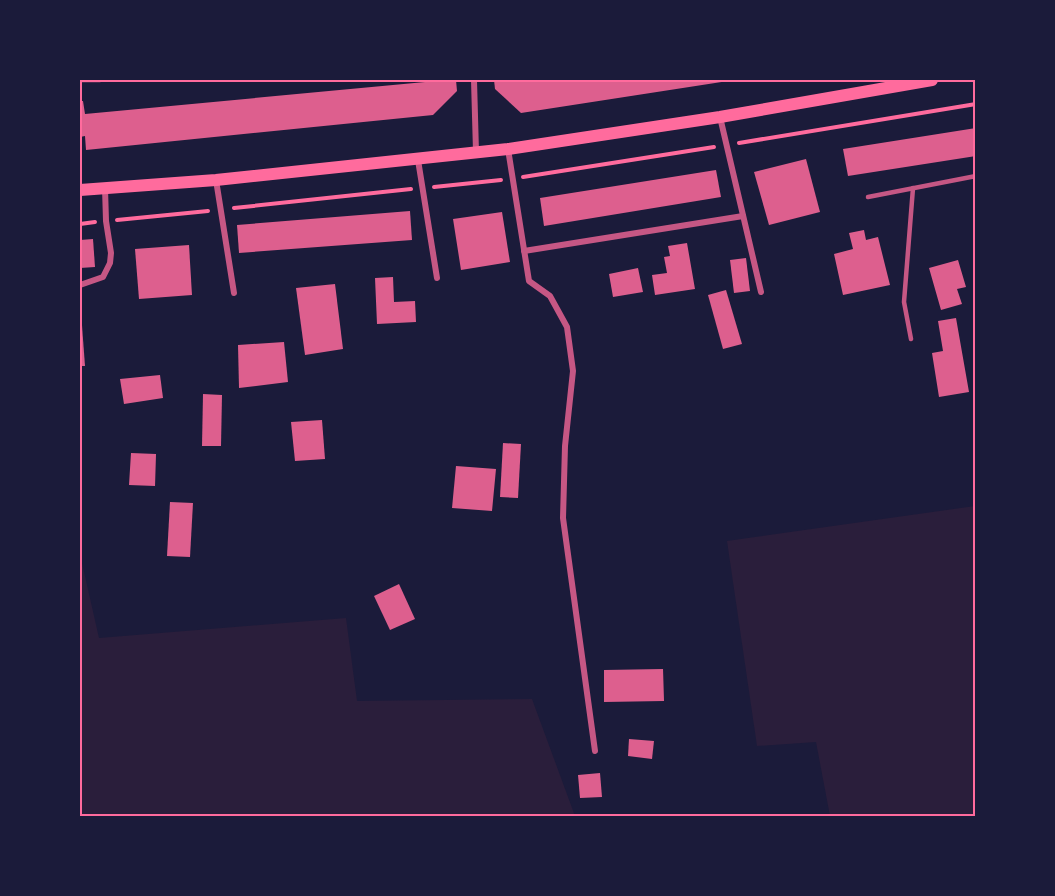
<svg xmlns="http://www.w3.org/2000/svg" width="1055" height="896" font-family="'Times New Roman',serif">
<rect width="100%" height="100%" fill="#1b1b3a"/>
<g fill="#2a1e3b">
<path d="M975,506V816H830L816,742L757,746L727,541Z"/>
<path d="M80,554L99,638L346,618L357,701L532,699L575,816H80Z"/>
</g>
<g fill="#dd5f8e">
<path d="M425,80H456L457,91L433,115L86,150L85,136L80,137V101H83L85,114L425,82Z"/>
<path d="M494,80H728V81L521,113L495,89Z"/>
<path d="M976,128V156L848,176L843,149Z"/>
<path d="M806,159L820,212L769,225L754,172Z"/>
<path d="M716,170L721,197L544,226L540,198Z"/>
<path d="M410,211L412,240L239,253L237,225Z"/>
<path d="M502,212L510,262L461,270L453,219Z"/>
<path d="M864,230L866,240L878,237L890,285L843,295L834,254L853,249L849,233Z"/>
<path d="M93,239L95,267L80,268V240Z"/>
<path d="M687,243L695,289L655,295L652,275L667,273L664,257L670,256L668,246Z"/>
<path d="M189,245L192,295L139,299L135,249Z"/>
<path d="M746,258L750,291L734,293L730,260Z"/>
<path d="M958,260L966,287L957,289L962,304L941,310L929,268Z"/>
<path d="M638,268L643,292L613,297L609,274Z"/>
<path d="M393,277L394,302L415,301L416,322L377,324L375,278Z"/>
<path d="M335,284L343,349L305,355L296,288Z"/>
<path d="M726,290L742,344L723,349L708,295Z"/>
<path d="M80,312H81L85,366H80Z"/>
<path d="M956,318L969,392L939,397L932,353L943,351L938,321Z"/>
<path d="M284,342L288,382L239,388L238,345Z"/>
<path d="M160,375L163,398L124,404L120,379Z"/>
<path d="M203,394L222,395L221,446H202Z"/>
<path d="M322,420L325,459L295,461L291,422Z"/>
<path d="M503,443L521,444L518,498L500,497Z"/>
<path d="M131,453L156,454L155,486L129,485Z"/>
<path d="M456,466L496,469L492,511L452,508Z"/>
<path d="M170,502L193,503L190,557L167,556Z"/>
<path d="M399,584L415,619L390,630L374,596Z"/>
<path d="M663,669L664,701L604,702V670Z"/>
<path d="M629,739L654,741L652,759L628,756Z"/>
<path d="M600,773L602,797L580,798L578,775Z"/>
</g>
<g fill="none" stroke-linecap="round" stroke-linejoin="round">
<g stroke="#ff6b9d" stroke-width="4">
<path d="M739,143L976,104"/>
<path d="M523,177L714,147"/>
<path d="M434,187L501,180"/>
<path d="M234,208L411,189"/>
<path d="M117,220L208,211"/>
<path d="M80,224L95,222"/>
</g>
<g stroke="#c65784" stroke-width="4.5">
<path d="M80,80H100"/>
<path d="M868,197L976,176"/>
<path d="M911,339L904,302L913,188"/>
</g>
<g stroke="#c65784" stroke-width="6">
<path d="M474,80L476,152"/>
<path d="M720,117L761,292"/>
<path d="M508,149L529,281L550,296L567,327L573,371L565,446L563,518L595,751"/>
<path d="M418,160L437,278"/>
<path d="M216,180L234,293"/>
<path d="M524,251L743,216"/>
<path d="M80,285L103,277L110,263L111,253L106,221L105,188"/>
</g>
<path stroke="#ff6b9d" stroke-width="12" d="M80,190L216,180L508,149L720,117L932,80"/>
</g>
<rect width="1055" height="896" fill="none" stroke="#1b1b3a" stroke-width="162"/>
<rect x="81" y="81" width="893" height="734" fill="none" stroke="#ff6b9d" stroke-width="2"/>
</svg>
